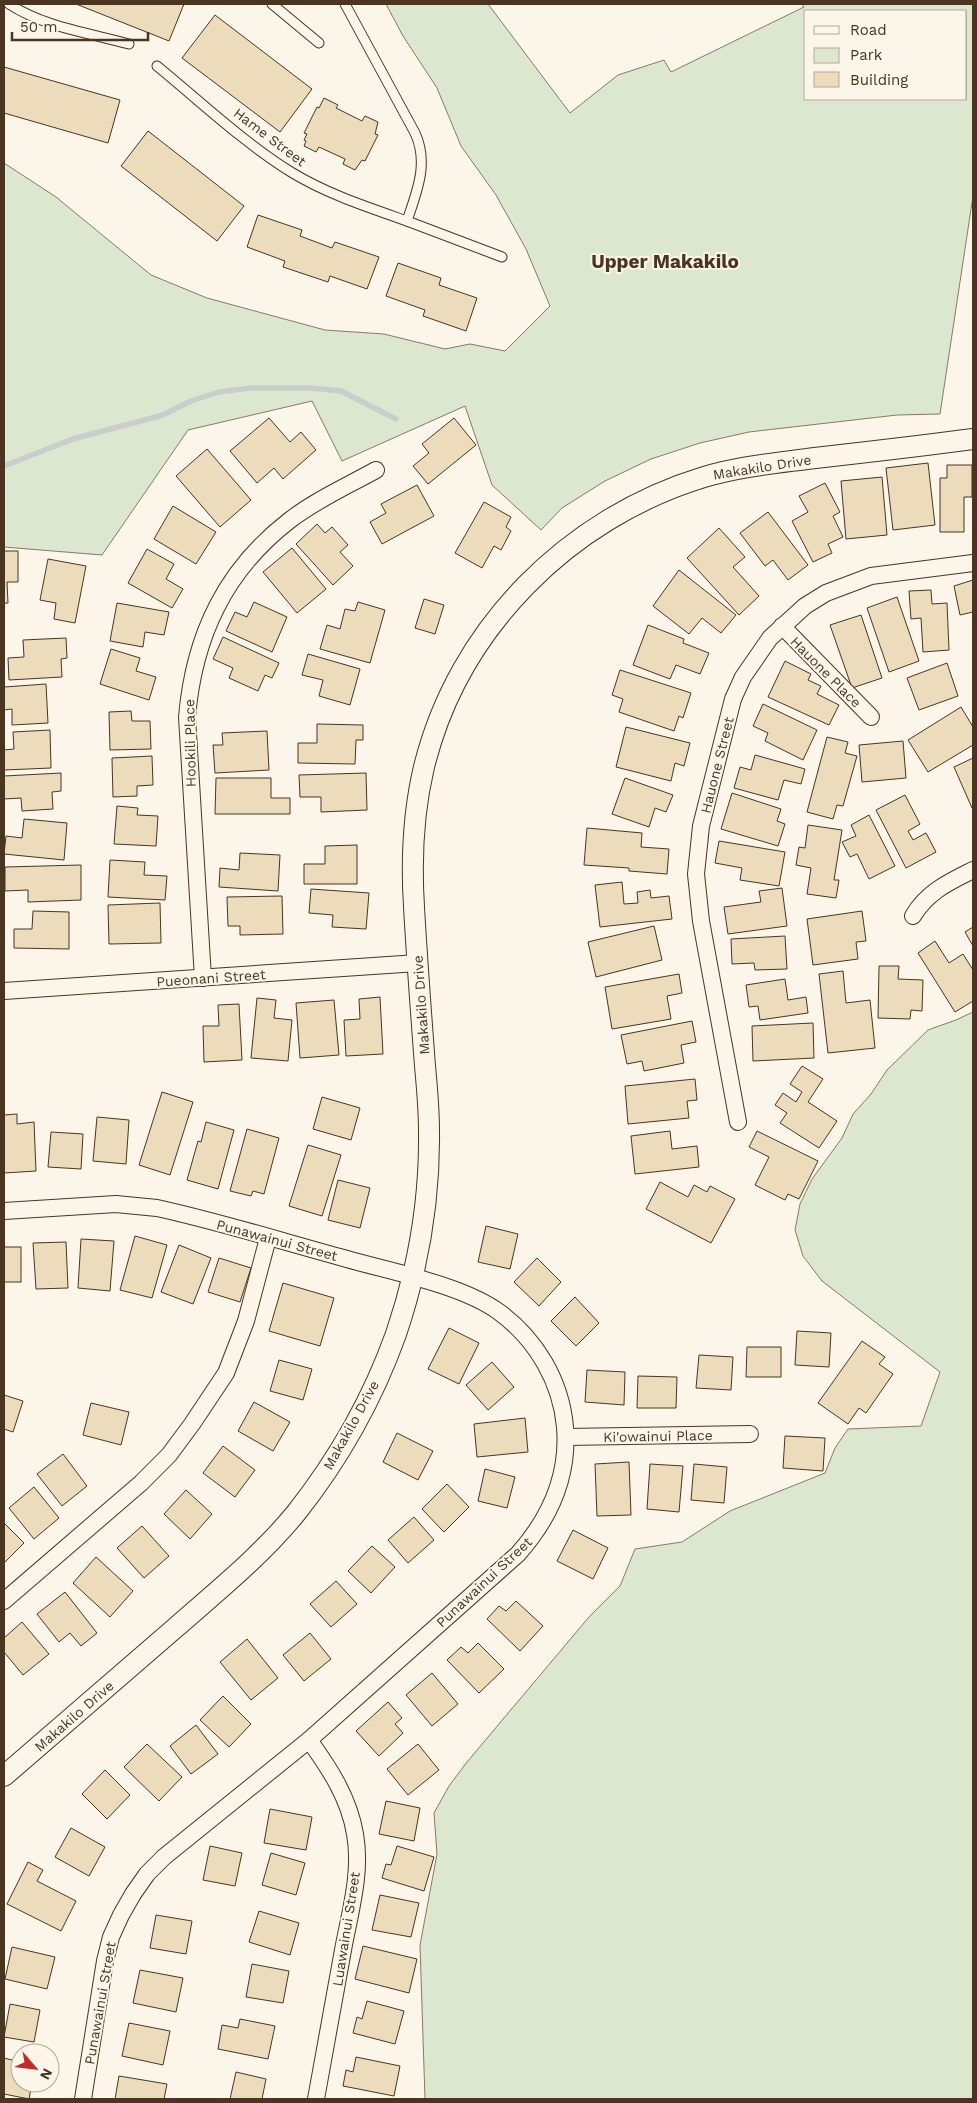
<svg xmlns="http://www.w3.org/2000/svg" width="977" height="2103" font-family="'Work Sans',sans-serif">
<rect width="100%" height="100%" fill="#fbf6e9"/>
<g fill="#dce7d0" stroke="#887966" fill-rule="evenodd">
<path d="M386,4H488L570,113L618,75L664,60L671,72L804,7L802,4H973V196L940,414L897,415L749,432L700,443L651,459L605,481L562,508L541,530L492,485L465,406L342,461L312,401L188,430L102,555L4,547V163L56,197L151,275L207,298L325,330L384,334L445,349L470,344L505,351L550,306L526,249L496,195L461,146L437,88L403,36ZM806,11H966V99H806Z"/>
<path d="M973,1012V2099H425L420,1945L437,1854L434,1813L449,1786L467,1762L589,1617L620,1586L635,1549L682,1542L730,1511L825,1473L835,1448L848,1429L921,1426L940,1372L822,1281L803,1256L795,1230L800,1204L812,1179L842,1138L853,1114L871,1094L887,1070L928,1030L956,1020Z"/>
</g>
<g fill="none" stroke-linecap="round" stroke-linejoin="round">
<path stroke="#c9cecd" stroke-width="5.5" d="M4,466L73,439L163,415L191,401L219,392L250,388H310L341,391L396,419"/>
</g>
<g fill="#ecdcbc" stroke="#4a3520">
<path d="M76,4H184L169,41Z"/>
<path d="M215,15L312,89L280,132L182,58Z"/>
<path d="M4,67L120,100L108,143L4,113Z"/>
<path d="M324,98L338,105L336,108L362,121L365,116L378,122L375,134L378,135L365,161L362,160L355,170L343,164L345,159L319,147L316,152L304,146L306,141L304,140L307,134L304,133L317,107L319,108Z"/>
<path d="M148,131L244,206L217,241L121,166Z"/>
<path d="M258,215L302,230L300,236L332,248L335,242L379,257L367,289L330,276L328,282L283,267L285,261L247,247Z"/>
<path d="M398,263L441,278L439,285L477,298L466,331L423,316L425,310L386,296Z"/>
<path d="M269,418L290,442L301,432L316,450L283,479L274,468L257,483L230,451Z"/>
<path d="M454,418L476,445L428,484L413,466L429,453L422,444Z"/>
<path d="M207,449L251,500L220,527L176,476Z"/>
<path d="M928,463L935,525L893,530L886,468Z"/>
<path d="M947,465H972V497H964V532H940V478H947Z"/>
<path d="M882,477L887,535L846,539L841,481Z"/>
<path d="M825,483L840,512L833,516L843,537L828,544L832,553L813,562L792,521L808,512L799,496Z"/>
<path d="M417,485L434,516L382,544L370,522L386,513L381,504Z"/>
<path d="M484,502L511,517L506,527L511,531L501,550L494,546L482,568L455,553Z"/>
<path d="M173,506L216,532L196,564L154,539Z"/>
<path d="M768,512L808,565L788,580L773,560L765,566L740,533Z"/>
<path d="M317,524L325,533L332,527L348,545L340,552L353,566L333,585L296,544Z"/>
<path d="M719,528L745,557L733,567L759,596L739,615L687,558Z"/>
<path d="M292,548L326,589L297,613L263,572Z"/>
<path d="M147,549L174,564L166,579L183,589L172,608L128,583Z"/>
<path d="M4,551H18V582H7L8,603H4Z"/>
<path d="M48,559L86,566L75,623L54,619L56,603L40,600Z"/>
<path d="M679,570L736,615L721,633L702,618L689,634L653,606Z"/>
<path d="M973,580V615V612L960,615L954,586Z"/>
<path d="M931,590L932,604L947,603L949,650L923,652L921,618L911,619L909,591Z"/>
<path d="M897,597L919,661L889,672L867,608Z"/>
<path d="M424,599L444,605L435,634L415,628Z"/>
<path d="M254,602L287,617L272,652L226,631L235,612L247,617Z"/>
<path d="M358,602L385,610L370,663L320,649L327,625L340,629L345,609L355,611Z"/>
<path d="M117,603L169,612L164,635L145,632L143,647L110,641Z"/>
<path d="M861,615L882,678L852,688L830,625Z"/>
<path d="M648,625L684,639L683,643L709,653L700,674L676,665L670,679L633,665Z"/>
<path d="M223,637L279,663L272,678L265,675L258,691L229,678L233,668L213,659Z"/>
<path d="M66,638L67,658L61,659L62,677L9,680L8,658L24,657L23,640Z"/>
<path d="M111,649L140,658L136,671L156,677L149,700L100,684Z"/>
<path d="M308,654L360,669L350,705L319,696L323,680L302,675Z"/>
<path d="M785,661L811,674L808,680L821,686L817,694L839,705L829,725L768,697Z"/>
<path d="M947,663L958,696L919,710L907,678Z"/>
<path d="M620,670L691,693L683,718L679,716L674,731L619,712L623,699L612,695Z"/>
<path d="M46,684L48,723L12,725V709L4,710V687Z"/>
<path d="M763,704L817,730L803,760L765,741L768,733L753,726Z"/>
<path d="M961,707L973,727V745L928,772L908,740Z"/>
<path d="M131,711L132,721H150L151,749L110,750L109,712Z"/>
<path d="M317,724L363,725V740H356L355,764L298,763V743H317Z"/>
<path d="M626,727L690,743L684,766L675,763L671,781L616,767Z"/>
<path d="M50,730L51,768L4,770V750L14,749L13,732Z"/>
<path d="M267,731L269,770L215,773L213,745H223L222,733Z"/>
<path d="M827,737L848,742L845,753L857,756L843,806L837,805L833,819L807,812Z"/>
<path d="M903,741L906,778L862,782L859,745Z"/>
<path d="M755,755L805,769L801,784L784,780L778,800L734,788L740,767L751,770Z"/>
<path d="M152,756L153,785L137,786V796L113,797L112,758Z"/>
<path d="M973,758V808H972L954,767Z"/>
<path d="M61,773V791L52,792L53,809L22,811L21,798L4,799V776Z"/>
<path d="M366,773L367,810L321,812V797H300L299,775Z"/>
<path d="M216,778H271V798H290V814H215Z"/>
<path d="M625,778L673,795L666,812L655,808L649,827L612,814Z"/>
<path d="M732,793L781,809L777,821L785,824L778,846L721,829Z"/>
<path d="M905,795L920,824L908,831L913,840L926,833L936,852L906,868L876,810Z"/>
<path d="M117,806L138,808L137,815L158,816L156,846L114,844Z"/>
<path d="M869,815L895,866L869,879L857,854L850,857L842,842L856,836L851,825Z"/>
<path d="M24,819L67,823L64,860L4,854L6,836L22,838Z"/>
<path d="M808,825L842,830L834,880H839L836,898L807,894L811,868L796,865L799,847L805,848Z"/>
<path d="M587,828L642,833L641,847L669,849L667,874L629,871V868L584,865Z"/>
<path d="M719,841L785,852L779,886L740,880L742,868L715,863Z"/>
<path d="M357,845V884H304V864H325V846Z"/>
<path d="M240,853L280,855L278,891L219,887L220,868L239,870Z"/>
<path d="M110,860L145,862L144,875L167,876L165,900L108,897Z"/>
<path d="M81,865V900L28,902V890L5,891V867Z"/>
<path d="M622,882L624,904L638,903L637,892L650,890L651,898L669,896L672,919L600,927L595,885Z"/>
<path d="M782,888L787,926L728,934L724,907L761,902L759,891Z"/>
<path d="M311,889L369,893L366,929L332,927L333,915L309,913Z"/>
<path d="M282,896L283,934L240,935V926H228L227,897Z"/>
<path d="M160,903L161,943L109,944L108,905Z"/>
<path d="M33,911L69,912V949L14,948V929H32Z"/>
<path d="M862,911L866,941L856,942L858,959L813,965L807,919Z"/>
<path d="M654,926L662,960L596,977L588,942Z"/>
<path d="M973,927V946L965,932Z"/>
<path d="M785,936L787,969L755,970L754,963L732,964L731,939Z"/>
<path d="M935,941L949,963L963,954L973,970V1001L955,1012L918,953Z"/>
<path d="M879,966H899L898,979L923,980L922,1011L911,1010L910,1019L878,1018Z"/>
<path d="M843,971L846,1003L870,1000L875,1048L828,1053L819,974Z"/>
<path d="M679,974L682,993L667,996L671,1019L612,1029L605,987Z"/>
<path d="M785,979L788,1000L806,997L808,1013L760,1020L758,1006L749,1007L746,985Z"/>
<path d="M380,997L383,1054L346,1056L344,1020L360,1019L359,999Z"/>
<path d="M257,998L276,1000L274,1018L292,1020L288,1061L251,1058Z"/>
<path d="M334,1000L339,1055L300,1058L296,1003Z"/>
<path d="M239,1004L242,1060L204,1062L203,1026H219L218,1005Z"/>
<path d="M692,1021L696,1042L681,1045L684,1063L644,1071L642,1061L627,1064L621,1035Z"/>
<path d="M813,1023L814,1058L753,1061L752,1026Z"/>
<path d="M802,1066L823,1079L808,1102L837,1121L819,1148L780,1123L787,1113L775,1105L783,1093L796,1102L802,1092L790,1084Z"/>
<path d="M695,1079L697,1100L687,1101L689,1118L628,1124L625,1086Z"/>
<path d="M162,1092L193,1102L170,1175L139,1165Z"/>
<path d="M322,1097L360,1108L351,1140L313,1129Z"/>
<path d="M17,1114V1124L34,1122L36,1171L4,1173V1115Z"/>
<path d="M97,1117L129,1120L126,1164L93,1161Z"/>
<path d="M206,1122L234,1130L218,1189L187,1180L198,1141L201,1142Z"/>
<path d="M247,1129L279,1138L264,1194L253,1191L251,1196L230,1191Z"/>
<path d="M670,1131L672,1149L697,1146L699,1167L635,1174L631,1136Z"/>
<path d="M757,1131L818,1161L799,1199L788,1194L785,1200L755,1185L769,1157L749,1147Z"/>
<path d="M51,1132L83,1134L81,1169L48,1167Z"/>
<path d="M308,1145L341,1155L322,1216L289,1206Z"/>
<path d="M338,1180L370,1188L360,1228L328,1220Z"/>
<path d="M660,1182L688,1197L694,1185L707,1192L710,1186L735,1199L711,1243L646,1209Z"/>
<path d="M486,1226L518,1234L510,1269L478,1262Z"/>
<path d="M135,1236L167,1245L152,1298L120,1290Z"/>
<path d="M81,1239L114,1241L110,1291L78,1288Z"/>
<path d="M66,1242L68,1288L36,1289L33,1243Z"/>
<path d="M179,1245L211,1258L193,1304L161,1292Z"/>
<rect x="4" y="1247" width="17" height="35"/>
<path d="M219,1258L251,1268L240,1302L208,1292Z"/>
<path d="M537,1258L561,1282L539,1306L514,1282Z"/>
<path d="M283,1283L334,1298L320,1346L269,1331Z"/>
<path d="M575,1297L599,1323L576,1346L551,1321Z"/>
<path d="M449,1328L479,1343L459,1384L428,1369Z"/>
<path d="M797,1331L831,1333L829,1367L795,1365Z"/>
<path d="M862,1341L885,1357L879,1364L893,1374L866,1413L859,1408L848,1424L818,1403Z"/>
<path d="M747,1347H781V1377H746Z"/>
<path d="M699,1355L733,1357L731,1390L696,1388Z"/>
<path d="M279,1360L312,1369L303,1400L270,1391Z"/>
<path d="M492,1362L514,1387L488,1410L466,1385Z"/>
<path d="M587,1370L625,1372L624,1405L585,1402Z"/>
<path d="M638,1376L677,1377L676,1408H637Z"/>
<path d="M4,1395L23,1401L13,1432L4,1429Z"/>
<path d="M254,1402L290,1422L273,1451L238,1431Z"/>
<path d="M91,1403L129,1412L121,1445L83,1435Z"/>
<path d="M525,1418L528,1452L477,1457L474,1424Z"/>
<path d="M397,1433L433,1451L418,1480L383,1462Z"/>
<path d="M785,1436L825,1438L823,1471L783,1468Z"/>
<path d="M223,1446L255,1470L235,1497L203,1473Z"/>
<path d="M63,1454L87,1486L62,1506L37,1474Z"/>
<path d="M629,1462L631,1515L597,1516L595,1464Z"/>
<path d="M650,1464L683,1466L679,1512L647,1509Z"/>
<path d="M694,1464L727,1467L724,1503L691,1500Z"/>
<path d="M485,1469L515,1477L507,1508L478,1501Z"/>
<path d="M447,1484L469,1507L444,1532L422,1509Z"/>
<path d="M34,1487L59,1518L34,1539L9,1508Z"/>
<path d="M186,1490L212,1514L190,1539L164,1514Z"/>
<path d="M414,1517L434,1540L408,1563L388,1540Z"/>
<path d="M4,1523L24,1543L4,1563Z"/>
<path d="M142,1526L169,1556L144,1578L117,1548Z"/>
<path d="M573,1530L608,1548L593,1579L557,1561Z"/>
<path d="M372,1546L395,1567L371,1593L348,1571Z"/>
<path d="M96,1557L133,1591L110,1617L73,1583Z"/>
<path d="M336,1581L357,1604L331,1627L310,1604Z"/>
<path d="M65,1592L97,1633L81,1646L70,1633L59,1642L37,1614Z"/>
<path d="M516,1601L543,1626L520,1651L487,1619L499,1606L506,1611Z"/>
<path d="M22,1622L49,1654L23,1675L4,1652V1638Z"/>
<path d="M310,1633L331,1659L304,1681L283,1655Z"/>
<path d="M247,1639L278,1678L251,1700L220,1662Z"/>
<path d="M478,1643L504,1669L479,1693L447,1660L461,1647L468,1653Z"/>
<path d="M432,1673L458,1704L432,1726L406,1695Z"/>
<path d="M223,1696L251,1724L229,1747L200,1720Z"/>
<path d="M388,1702L402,1718L395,1724L403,1733L379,1756L356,1731Z"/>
<path d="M196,1725L218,1754L191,1774L170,1746Z"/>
<path d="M147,1744L182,1777L159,1801L124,1767Z"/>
<path d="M418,1744L439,1770L408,1795L387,1769Z"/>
<path d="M105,1770L130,1795L107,1819L82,1794Z"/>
<path d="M386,1801L420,1808L414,1841L379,1834Z"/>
<path d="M270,1809L312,1817L306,1850L264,1843Z"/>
<path d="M71,1828L105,1847L89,1876L55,1857Z"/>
<path d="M210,1846L242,1853L235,1886L203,1880Z"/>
<path d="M397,1846L434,1857L424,1891L382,1878L386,1864L391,1865Z"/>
<path d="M271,1853L305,1863L296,1895L262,1885Z"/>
<path d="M28,1862L43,1870L37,1881L76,1901L61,1931L7,1904Z"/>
<path d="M380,1895L419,1903L411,1937L372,1930Z"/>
<path d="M259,1911L299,1923L290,1955L249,1942Z"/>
<path d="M156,1915L192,1921L186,1954L150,1948Z"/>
<path d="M363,1946L417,1959L409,1993L355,1979Z"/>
<path d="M12,1947L55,1957L47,1989L5,1979Z"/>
<path d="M252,1964L289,1971L283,2003L246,1997Z"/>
<path d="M140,1970L183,1978L176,2012L133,2003Z"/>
<path d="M367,2001L404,2011L395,2044L353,2033L357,2017L362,2019Z"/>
<path d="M10,2004L40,2010L34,2042L4,2037Z"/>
<path d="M240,2019L275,2026L268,2059L218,2049L222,2025L238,2028Z"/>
<path d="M129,2023L170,2031L163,2065L122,2056Z"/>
<path d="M356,2057L400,2066L394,2096L343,2086L346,2070L353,2072Z"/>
<path d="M4,2058L20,2062V2083H32L29,2099L4,2094Z"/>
<path d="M236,2072L266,2079L262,2099H230Z"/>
<path d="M119,2076L167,2084L164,2099H115Z"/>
</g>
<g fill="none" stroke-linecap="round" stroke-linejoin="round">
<defs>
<g id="service">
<path d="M9,4C44,27 89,33 129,44"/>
<path d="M272,4L319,43"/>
<path d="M345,4L415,133C429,163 417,191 407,221L502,257"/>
<path d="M157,66C201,102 243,142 291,172C327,194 367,207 407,221"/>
</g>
<g id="minor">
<path d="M782,626L871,717"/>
<path d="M913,916C927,892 949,882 973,870"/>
<path d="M203,978L187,717C194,636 225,570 290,520C316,500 347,486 376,470"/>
<path d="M4,991L418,963"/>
<path d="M738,1122L701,921L696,874L701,826L733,699L743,677L770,638L805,606L826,593L871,576L973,563"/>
<path d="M4,1211L116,1204L157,1208C221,1222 284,1242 347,1259C392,1272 462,1285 499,1312C536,1339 561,1381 565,1427C569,1476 550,1518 518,1554L309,1740L164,1857L147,1874L133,1894L121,1915L111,1937L105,1961L83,2099"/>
<path d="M566,1437L750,1434"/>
<path d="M4,1601L141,1483L169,1455L192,1424L226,1373L246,1321L268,1238"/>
<path d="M309,1740C330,1769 349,1798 355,1834C362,1872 350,1912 343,1950C334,2000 325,2050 316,2099"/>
</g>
<path id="tertiary" d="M4,1776C60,1727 117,1678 174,1629C216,1592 260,1557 296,1513C338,1460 373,1398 396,1334C418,1269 430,1199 429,1131C429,1109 427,1087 425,1066C421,1013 417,960 414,907C411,859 413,813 424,767C458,628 569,518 704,477C740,466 778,463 815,458C868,452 921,446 973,439"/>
</defs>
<use href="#service" stroke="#4a3520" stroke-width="11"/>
<use href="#minor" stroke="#4a3520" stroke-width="18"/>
<use href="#tertiary" stroke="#4a3520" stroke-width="22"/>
<use href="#service" stroke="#fbf6e9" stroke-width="9"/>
<use href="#minor" stroke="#fbf6e9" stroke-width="16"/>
<use href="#tertiary" stroke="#fbf6e9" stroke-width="20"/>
</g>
<g text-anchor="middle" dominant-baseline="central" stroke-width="4" stroke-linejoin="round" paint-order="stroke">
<g font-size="14" fill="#4a3520" stroke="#fbf6e9">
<text transform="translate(270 137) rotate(37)">Hame Street</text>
<text transform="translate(762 467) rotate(-9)">Makakilo Drive</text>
<text transform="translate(826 672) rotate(45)">Hauone Place</text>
<text transform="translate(190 743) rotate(-91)">Hookili Place</text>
<text transform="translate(717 765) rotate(-76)">Hauone Street</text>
<text transform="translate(211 978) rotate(-4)">Pueonani Street</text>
<text transform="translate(421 1005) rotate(-94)">Makakilo Drive</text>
<text transform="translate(277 1240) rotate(15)">Punawainui Street</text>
<text transform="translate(351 1425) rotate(-61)">Makakilo Drive</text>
<text transform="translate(658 1436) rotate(-1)">Ki'owainui Place</text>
<text transform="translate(484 1582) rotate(-43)">Punawainui Street</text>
<text transform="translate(74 1716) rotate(-41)">Makakilo Drive</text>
<text transform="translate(346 1929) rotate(-81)">Luawainui Street</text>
<text transform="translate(100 2003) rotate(-80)">Punawainui Street</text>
</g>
<g font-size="19" font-weight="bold" fill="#4a3520" stroke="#fbf6e9">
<text x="665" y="261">Upper Makakilo</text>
</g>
</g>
<rect width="977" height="2103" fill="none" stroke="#4a3520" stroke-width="10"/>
<rect x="804" y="10" width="162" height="90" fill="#fbf6e9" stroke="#b4a999"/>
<rect x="814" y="26" width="25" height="8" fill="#fbf6e9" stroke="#b4a999"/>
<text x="850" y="35" font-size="15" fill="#4a3520">Road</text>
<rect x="814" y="48" width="25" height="15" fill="#dce7d0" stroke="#b4a999"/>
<text x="850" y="60" font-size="15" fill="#4a3520">Park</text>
<rect x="814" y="72" width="25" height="15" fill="#ecdcbc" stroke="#b4a999"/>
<text x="850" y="85" font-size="15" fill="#4a3520">Building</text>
<g transform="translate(35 2068) rotate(118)"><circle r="24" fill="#fbf6e9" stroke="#b4a999"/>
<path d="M0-4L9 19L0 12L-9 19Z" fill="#c62828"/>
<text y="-8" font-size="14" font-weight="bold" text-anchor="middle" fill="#4a3520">N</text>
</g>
<path d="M12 32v8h136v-8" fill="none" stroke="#4a3520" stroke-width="2.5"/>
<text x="20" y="32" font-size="15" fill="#4a3520" stroke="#fbf6e9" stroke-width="4" paint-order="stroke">50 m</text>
</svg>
